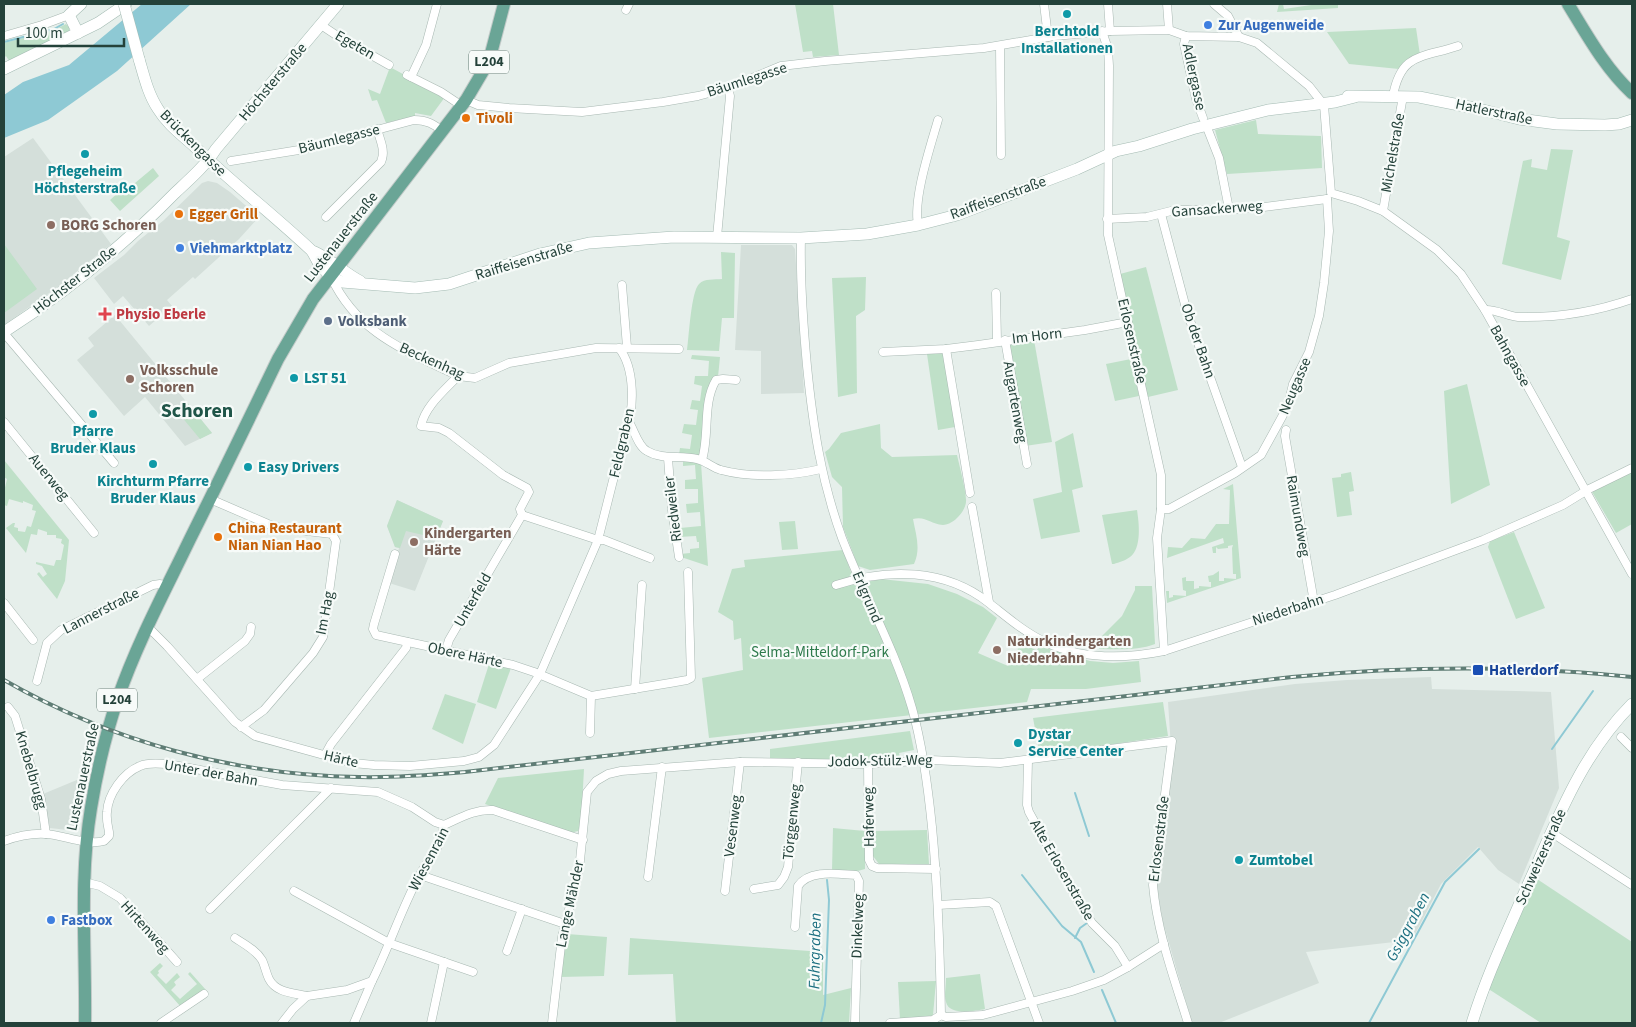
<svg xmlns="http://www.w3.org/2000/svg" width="1636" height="1027" font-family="'Source Sans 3',sans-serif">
<rect width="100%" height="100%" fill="#e6efeb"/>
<g fill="#d4dfda">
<path d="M33,138L111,244L59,286L4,325V157Z"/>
<path d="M208,181L217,183L230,192L259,217L239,239L195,279L193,277L167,300L172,306L149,326L123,296L114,304L94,278L124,255L138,241L164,220L202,183Z"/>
<path d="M741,245H792L795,249L804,393L761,394V351L735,350Z"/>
<path d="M115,315L212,433L185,446L145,397L124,416L77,360L94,346L88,338Z"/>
<path d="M397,500L443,521L415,591L389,583L399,548L395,547L387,526Z"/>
<path d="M1431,677L1432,689L1551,692L1559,788L1519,884L1498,870L1478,847L1441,884L1412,940L1306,952L1319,983L1219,1023H1192L1163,922L1156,882L1172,763L1168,702L1295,684L1347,680Z"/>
<path d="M84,777L76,831L50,828L43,794Z"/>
</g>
<g fill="#bfe0c8">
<path d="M795,4H833L839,55L813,57L812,51L803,52Z"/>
<path d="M1279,4H1283L1284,9L1318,4H1338V8L1277,12Z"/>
<path d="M66,24L69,27V31L10,62L6,56L4,58V43L54,30Z"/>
<path d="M1416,28L1420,55L1405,62L1399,69L1349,64L1327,32Z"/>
<path d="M390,67L445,97L431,116L415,113V116L386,123L377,100L372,101L368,89L380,94Z"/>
<path d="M1256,120L1258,134L1321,136L1322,168L1227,174L1215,130Z"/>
<path d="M1551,149L1573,150L1557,237L1570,241L1561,280L1502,264L1523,161L1532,159L1531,167L1547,170Z"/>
<path d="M153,168L159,176L120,211L110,200L127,185L129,188Z"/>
<path d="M4,244L37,289L4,313Z"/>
<path d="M721,252L735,253L734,318H722L719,351L687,350C689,337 691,292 699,284C705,278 714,280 722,279Z"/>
<path d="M1146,267L1178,390L1148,397L1120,274Z"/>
<path d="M866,277L865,310L856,316L857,393L838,397L832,278Z"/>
<path d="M1034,340L1052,442L1025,446L1008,347L1012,342Z"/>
<path d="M943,352L955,427L938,430L927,354Z"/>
<path d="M692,355L720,357L718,377L700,456L679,455L680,448L690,449L692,435L682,433L684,424L696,425L698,410L690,409L692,400L700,401L702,386L694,384L695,376H708L709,361L691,359Z"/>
<path d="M1131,359L1139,396L1115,401L1106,364Z"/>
<path d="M1467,384L1490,485L1451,504L1444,391Z"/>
<path d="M186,401L212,433L200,439L176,410Z"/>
<path d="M880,424L881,448L892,457L957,455C959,464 967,494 966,502C965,512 953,525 943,525C930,524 926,516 913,519C916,535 921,549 914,564L870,570L858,566L843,527L842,487L832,477L825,452L829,449L841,433Z"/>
<path d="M1073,433L1083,487L1072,490L1080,532L1041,539L1033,499L1062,492L1055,442Z"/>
<path d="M4,460L69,540L65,581L57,599L37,574L39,572L43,577L47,574L42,566L36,564V562L54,566L56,560H61L64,545L61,543L62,539L56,538V535H47V532L38,529L37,535L31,534L26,553L6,528L13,523H15L14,527L18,528V531L25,532L27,526L31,527L36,511L32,510L33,505L23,501V503L9,499L7,506L4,505V492L7,479L4,477Z"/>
<path d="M683,460L701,463L708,566L681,557L680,554L690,553V549L699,548V542H697L696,536L679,537L675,520H679L680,528L701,526L700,512L687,513L686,504L698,503V489H685V480L696,479L695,465L683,466Z"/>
<path d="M1632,470V524L1616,533L1591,490Z"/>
<path d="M1351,472L1354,491L1349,492L1352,515L1337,517L1332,478L1341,477V474Z"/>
<path d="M1233,484L1241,578L1167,603L1166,591H1169V598L1173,597V595L1186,596V591L1183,590L1182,578L1186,577V581H1194V589L1199,588V586L1211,587V582H1209L1208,576L1213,575L1219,571V581H1224V578L1236,579V574H1233L1232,548L1233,545L1228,546V548L1218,549L1216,547V553H1213L1212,547L1224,543L1223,538L1167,558L1168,547L1182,548L1191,538L1205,539L1216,524H1229L1230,490L1223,489Z"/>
<path d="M397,500L443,521L436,538L406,531L400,548L395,547L387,526Z"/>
<path d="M1137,510C1139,523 1142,548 1130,557C1125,561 1119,562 1114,564H1112L1102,515Z"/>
<path d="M795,521L798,549L782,550L779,522Z"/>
<path d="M1514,532L1545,608L1516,619L1488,547L1490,541Z"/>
<path d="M843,550L852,575L849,576L853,585L881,579L928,584L957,594L983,607L997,618L978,653L1008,666L1021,644L1037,650L1039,646L1090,661L1113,663L1139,661L1141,682L1086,689H1031L1027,702L709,738L702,678L743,670L741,638L734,640L733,621L718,612L732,569L745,567L744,560Z"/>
<path d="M1135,586H1152L1155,644C1137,651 1118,649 1099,649V639L1122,616L1135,590Z"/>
<path d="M489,664L511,668L496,709L477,702Z"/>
<path d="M445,694L476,704L463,744L432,729Z"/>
<path d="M1163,702L1168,736L1040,755L1033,718Z"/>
<path d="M910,731L914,750L899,753L900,758L878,760L770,759V749Z"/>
<path d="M584,769L581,823L578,831L570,833L485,804L498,778Z"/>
<path d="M833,828L865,831V869L854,872L832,871Z"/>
<path d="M927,830L929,864H879L873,856V831Z"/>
<path d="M1534,877L1632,942V1023H1541L1487,988Z"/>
<path d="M567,934L607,937L604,976L560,977L562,955Z"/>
<path d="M630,938L823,952V995L851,988L849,1023H676L673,974L628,975Z"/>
<path d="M160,963L163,966L158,971L159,973L157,975L166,984L177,973L180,977L174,982L176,985L171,990L180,999L197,984L188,974L190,972L206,990L181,1007L150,972Z"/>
<path d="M980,974L985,1009C975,1011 949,1016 946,1002C944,995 946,986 946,978Z"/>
<path d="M936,981L933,1015L930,1017L900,1020L898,982Z"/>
</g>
<path fill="#8ec9d4" d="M142,4H191L117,71L72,103L48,120L4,138V95L23,82L69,65Z"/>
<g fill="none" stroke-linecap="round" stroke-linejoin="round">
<g stroke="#8ec9d4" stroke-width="2">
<path d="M4,42L54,29L63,24"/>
<path d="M1552,749L1593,691"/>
<path d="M1075,793L1089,836"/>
<path d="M1022,875L1062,926L1081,942L1094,972"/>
<path d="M1075,938L1080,928L1087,923"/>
<path d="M1102,990L1116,1023"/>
<path d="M821,1023L825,1005L829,900L827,880"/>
<path d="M1369,1023L1445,882L1479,849"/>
</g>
<defs>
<g id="street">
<path d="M1044,4L1048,37"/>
<path d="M1108,4L1110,31"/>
<path d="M1167,4L1169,30"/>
<path d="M1214,4L1228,16L1239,37"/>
<path d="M626,10L629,4"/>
<path d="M321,25L336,35L389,65"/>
<path d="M1102,31L1108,49L1109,66L1108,235L1161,475V509L1157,538L1164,651"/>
<path d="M4,36L42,25L69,15"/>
<path d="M1186,36L1184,44L1196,99L1203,118"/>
<path d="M1000,46L1001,155"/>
<path d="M407,75L441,92L462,106"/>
<path d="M411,77L426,45L437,4"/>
<path d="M1393,96C1401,52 1423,58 1458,46"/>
<path d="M466,100L478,105L509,108L582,112L663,102L698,96L728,88L781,66L825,61L984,48L1054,36L1110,31L1169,30L1186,36L1239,37L1257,43L1309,86L1324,105L1331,193L1358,201L1383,211L1437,250L1461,274L1485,310L1632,574"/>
<path d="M1206,125L1219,158L1229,209"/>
<path d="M231,161L305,149L414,120C427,120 433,124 443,131"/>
<path d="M1383,211L1403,96"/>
<path d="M1161,214L1187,312L1242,467"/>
<path d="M326,217L381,162C386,151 380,140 377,129"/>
<path d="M1107,219L1147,217L1175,210H1218L1256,208L1327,199"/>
<path d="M918,225C913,198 930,148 938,120"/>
<path d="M717,237L730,96L728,88"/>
<path d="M801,238C800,280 803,323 807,366C813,426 821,480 842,538C864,595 895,649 912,708C923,747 928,787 932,827C938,889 940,952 941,1015"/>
<path d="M331,277C358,334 405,350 458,376L475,378L509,363L596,348L679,349"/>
<path d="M622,285L627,347"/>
<path d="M996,293L997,341"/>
<path d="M1485,310C1496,309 1507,316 1518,317C1558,318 1595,312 1632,299"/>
<path d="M4,333L114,463"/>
<path d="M1005,340L1027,464"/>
<path d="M946,349L970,493"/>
<path d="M883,352L946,349L978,345L1085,330L1128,322"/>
<path d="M4,422L94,533"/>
<path d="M629,422C635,432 638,446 647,451C662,460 680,455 697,459C706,461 713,468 721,470C750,478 792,476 821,469"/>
<path d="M1286,430L1285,436L1314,602"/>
<path d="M668,458L672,510L679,557"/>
<path d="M702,460C710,434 702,404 716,380L723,379L736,380"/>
<path d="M210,499L268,524L281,528L332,534L336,541L323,637L313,653L264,710L241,727"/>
<path d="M972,507L989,602"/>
<path d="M1161,509H1169L1235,473L1261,455L1283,415L1289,401L1293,384L1309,352L1319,316L1324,283L1329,231L1327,199"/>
<path d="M522,515L598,540H604L650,558"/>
<path d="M395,554L374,624L373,629L376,635L513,665L534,672L591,696L670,683L687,680L691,678L688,572"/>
<path d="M836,585C887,568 945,568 989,603C1007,617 1024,632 1045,642C1083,660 1124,659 1164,651L1335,595L1483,540L1563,505L1589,489L1632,468"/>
<path d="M4,603L33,640"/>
<path d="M148,627L167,646L235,722L255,736L353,763L374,765L410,766L464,761L479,757L494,745L540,674L598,540L625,433C635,409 635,368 619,348"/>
<path d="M446,650L449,640L522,515L520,509L529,492L527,488L503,475L449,433L439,428L421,426C425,406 445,390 458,376"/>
<path d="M197,679L245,641L250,634L251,627"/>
<path d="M37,681L47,643L61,630L153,585L160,584L167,587"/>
<path d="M635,689L642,585"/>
<path d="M8,707L15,716L41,799L46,834"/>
<path d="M590,733L591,696"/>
<path d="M1621,737L1632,748"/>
<path d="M325,755L331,744L406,648L407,642"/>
<path d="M930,760L1000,763L1172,741L1153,885C1157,932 1174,978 1188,1023"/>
<path d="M1028,760L1027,805L1029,812L1076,897L1092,923L1115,946L1128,967"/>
<path d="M868,764L869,860L872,866L877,868L936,869"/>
<path d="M1552,833L1632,885"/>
<path d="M4,841C18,836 31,833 46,834C63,835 88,846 104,841L109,836V832C108,826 106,819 107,812C108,794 123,773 140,766C149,762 159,764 168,764L282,785L378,792L412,807L435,822L444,825"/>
<path d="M420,875L565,924"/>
<path d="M648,877L662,767"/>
<path d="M84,882L100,886L120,898L177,962"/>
<path d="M754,889L778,885L784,877L788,867L798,762"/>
<path d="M294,891L389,943L473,972"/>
<path d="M725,891L740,762"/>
<path d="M938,905L990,902L996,906L1039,1023"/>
<path d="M210,909L331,788"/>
<path d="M795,927L798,886C809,869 838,874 856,875L859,881L855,1023"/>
<path d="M235,938C244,944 256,950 262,960C265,966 266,973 269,979C276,993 294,993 307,996"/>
<path d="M507,951L522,909"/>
<path d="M941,1015L946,1017L983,1015L1072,991L1104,980L1128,967L1164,944"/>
<path d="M161,1023L204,994"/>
<path d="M282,1023L293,1009L307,996L347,990L372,981C389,947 401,910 419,876C431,854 440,852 444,825C460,818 475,809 493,810L583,840"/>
<path d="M354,1023L372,981"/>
<path d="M431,1023L444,962"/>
<path d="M552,1023L562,937L579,870L587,792L596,781L608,774L621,771L740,762L868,764L917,761"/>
<path d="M890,1023L933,1020L941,1015"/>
</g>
<g id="secondary">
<path d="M78,33L69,15L81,4"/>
<path d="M139,59C144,76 148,94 158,109C167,124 182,135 195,147C232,183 274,215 312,251C327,256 344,273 360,281"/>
<path d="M4,69L98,23L126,4"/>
<path d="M1348,96L1419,97L1479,109L1519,119L1557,124L1605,125L1619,124L1632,120"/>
<path d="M312,251L319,264L331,277L342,282L415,288L449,284L540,254L589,243L674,237L801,238L867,234L918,225L957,215L1077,169L1116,151L1139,146L1192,129L1268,110L1335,102L1355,97"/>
<path d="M4,332C66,292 123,246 175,193C190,179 205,166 216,149L338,4"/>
<path d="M1472,1023C1486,977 1507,933 1526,889C1556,823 1580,756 1632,704"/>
</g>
<g id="primary">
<path d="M1568,4C1587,35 1605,68 1632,93"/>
<path d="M85,1023C86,951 79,879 91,808C97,771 106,733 118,698C137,643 165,591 190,539C220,479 249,419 278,359L313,299L466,100L489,61L504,4"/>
</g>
</defs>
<use href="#street" stroke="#a8b8b2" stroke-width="9"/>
<use href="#secondary" stroke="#a4bbb3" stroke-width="12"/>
<use href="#primary" stroke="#c2cac8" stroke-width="14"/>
<use href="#street" stroke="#fff" stroke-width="8"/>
<use href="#secondary" stroke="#fff" stroke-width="11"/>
<use href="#primary" stroke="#6aa596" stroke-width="12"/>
<defs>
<path id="rail" d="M4,680C112,742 234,775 359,777C394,778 430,775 465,772L1292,677C1407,666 1517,665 1632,677"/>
</defs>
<use href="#rail" stroke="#5f7d75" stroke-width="4"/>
<use href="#rail" stroke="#f7fbf9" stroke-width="2" stroke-dasharray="5.5" stroke-linecap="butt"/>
<defs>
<path id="street-bridge" d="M917,761L930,760"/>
<path id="secondary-bridge" d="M124,4L139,59"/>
</defs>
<use href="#street-bridge" stroke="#a8b8b2" stroke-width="9" stroke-linecap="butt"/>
<use href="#secondary-bridge" stroke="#a4bbb3" stroke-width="12" stroke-linecap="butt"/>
<use href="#street-bridge" stroke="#fff" stroke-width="8"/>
<use href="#secondary-bridge" stroke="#fff" stroke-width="11"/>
</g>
<g fill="#0f9aa8" stroke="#f7fbf9" stroke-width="2">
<circle cx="1067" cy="14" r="5"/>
<circle cx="85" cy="154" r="5"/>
<circle cx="294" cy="378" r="5"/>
<circle cx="93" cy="414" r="5"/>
<circle cx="153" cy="464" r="5"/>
<circle cx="248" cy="467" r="5"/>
<circle cx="1018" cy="743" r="5"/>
<circle cx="1239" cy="860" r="5"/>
</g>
<g fill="#3f7fe0" stroke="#f7fbf9" stroke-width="2">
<circle cx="1208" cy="25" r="5"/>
<circle cx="180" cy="248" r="5"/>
<circle cx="51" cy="920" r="5"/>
</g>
<g fill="#e8710a" stroke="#f7fbf9" stroke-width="2">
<circle cx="466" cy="118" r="5"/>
<circle cx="179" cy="214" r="5"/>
<circle cx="218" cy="537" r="5"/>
</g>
<g fill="#8d6e63" stroke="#f7fbf9" stroke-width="2">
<circle cx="51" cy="225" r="5"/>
<circle cx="130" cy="379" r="5"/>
<circle cx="414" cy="542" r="5"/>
<circle cx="997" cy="650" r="5"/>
</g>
<path fill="#e0444e" stroke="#f7fbf9" stroke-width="2" d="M102.5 306.5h5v5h5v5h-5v5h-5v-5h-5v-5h5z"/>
<circle fill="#5c6f8a" stroke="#f7fbf9" stroke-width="2" cx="328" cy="321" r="5"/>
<rect fill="#1a4fb4" stroke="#f7fbf9" stroke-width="2" x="1472" y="664" width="12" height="12" rx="2.5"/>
<g text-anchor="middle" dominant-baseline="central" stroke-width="4.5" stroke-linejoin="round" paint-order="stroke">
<g fill="#f7fbf9" stroke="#637a73" stroke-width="1">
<rect x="469" y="50.5" width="40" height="23" rx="4"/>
<rect x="97" y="688.5" width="40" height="23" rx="4"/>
</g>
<g font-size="14" font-weight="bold" fill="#24423a">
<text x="489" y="62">L204</text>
<text x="117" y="700">L204</text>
</g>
<g font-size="15" font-weight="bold" fill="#366cbe" stroke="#f7fbf9" text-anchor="start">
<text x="1218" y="25">Zur Augenweide</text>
<text x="190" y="248">Viehmarktplatz</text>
<text x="61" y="920">Fastbox</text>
</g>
<g font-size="15" font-weight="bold" fill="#0d838f" stroke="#f7fbf9">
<text x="1067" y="31">Berchtold<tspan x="1067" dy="17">Installationen</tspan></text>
<text x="85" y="171">Pflegeheim<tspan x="85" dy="17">Höchsterstraße</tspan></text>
<text x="304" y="378" text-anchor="start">LST 51</text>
<text x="93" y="431">Pfarre<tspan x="93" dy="17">Bruder Klaus</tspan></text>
<text x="258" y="467" text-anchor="start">Easy Drivers</text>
<text x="153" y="481">Kirchturm Pfarre<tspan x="153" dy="17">Bruder Klaus</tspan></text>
<text x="1028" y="734" text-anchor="start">Dystar<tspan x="1028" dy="17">Service Center</tspan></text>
<text x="1249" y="860" text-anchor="start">Zumtobel</text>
</g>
<g font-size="15" fill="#24423a" stroke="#f7fbf9">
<text transform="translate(355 45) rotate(30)">Egeten</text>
<text transform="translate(1194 77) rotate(78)">Adlergasse</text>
<text transform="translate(747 80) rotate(-18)">Bäumlegasse</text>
<text transform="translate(273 82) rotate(-50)">Höchsterstraße</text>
<text transform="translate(1494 112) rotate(12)">Hatlerstraße</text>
<text transform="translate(339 139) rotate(-14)">Bäumlegasse</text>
<text transform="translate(193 143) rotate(45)">Brückengasse</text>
<text transform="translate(1393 153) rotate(-80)">Michelstraße</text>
<text transform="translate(998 198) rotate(-20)">Raiffeisenstraße</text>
<text transform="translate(1217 209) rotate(-4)">Gansackerweg</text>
<text transform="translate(341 237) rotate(-52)">Lustenauerstraße</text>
<text transform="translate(524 261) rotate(-17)">Raiffeisenstraße</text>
<text transform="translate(75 280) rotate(-38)">Höchster Straße</text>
<text transform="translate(1037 336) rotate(-7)">Im Horn</text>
<text transform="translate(1132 341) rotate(77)">Erlosenstraße</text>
<text transform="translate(1198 341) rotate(71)">Ob der Bahn</text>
<text transform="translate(1510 356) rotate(61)">Bahngasse</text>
<text transform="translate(432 361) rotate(24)">Beckenhag</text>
<text transform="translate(1295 386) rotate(-67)">Neugasse</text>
<text transform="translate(1015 402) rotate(80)">Augartenweg</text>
<text transform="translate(622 443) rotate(-77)">Feldgraben</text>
<text transform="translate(49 477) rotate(51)">Auerweg</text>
<text transform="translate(673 509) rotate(-97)">Riedweiler</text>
<text transform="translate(1298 516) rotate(80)">Raimundweg</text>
<text transform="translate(867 597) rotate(67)">Erlgrund</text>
<text transform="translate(473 600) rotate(-60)">Unterfeld</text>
<text transform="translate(1288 610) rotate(-18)">Niederbahn</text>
<text transform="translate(101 611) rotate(-27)">Lannerstraße</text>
<text transform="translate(325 613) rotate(-79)">Im Hag</text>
<text transform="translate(465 655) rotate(12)">Obere Härte</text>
<text transform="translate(341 759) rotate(13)">Härte</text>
<text transform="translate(880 761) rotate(-1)">Jodok-Stülz-Weg</text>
<text transform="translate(31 770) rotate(74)">Knebelbrugg</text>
<text transform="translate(211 773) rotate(10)">Unter der Bahn</text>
<text transform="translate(83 777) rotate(-78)">Lustenauerstraße</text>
<text transform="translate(869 817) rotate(-91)">Haferweg</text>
<text transform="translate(792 822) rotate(-84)">Törggenweg</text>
<text transform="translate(733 826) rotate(-83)">Vesenweg</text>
<text transform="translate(1159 839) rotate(-83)">Erlosenstraße</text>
<text transform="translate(1541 857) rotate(-66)">Schweizerstraße</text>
<text transform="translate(429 859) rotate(-62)">Wiesenrain</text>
<text transform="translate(1062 870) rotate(60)">Alte Erlosenstraße</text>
<text transform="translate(570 904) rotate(-78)">Lange Mähder</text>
<text transform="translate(858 926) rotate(-88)">Dinkelweg</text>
<text transform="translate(145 927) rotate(48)">Hirtenweg</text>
</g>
<g font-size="15" font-weight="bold" fill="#c56008" stroke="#f7fbf9" text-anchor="start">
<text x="476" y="118">Tivoli</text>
<text x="189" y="214">Egger Grill</text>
<text x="228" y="528">China Restaurant<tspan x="228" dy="17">Nian Nian Hao</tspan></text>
</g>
<g font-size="15" font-weight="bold" fill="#785e54" stroke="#f7fbf9" text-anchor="start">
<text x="61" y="225">BORG Schoren</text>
<text x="140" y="370">Volksschule<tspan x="140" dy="17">Schoren</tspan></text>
<text x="424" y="533">Kindergarten<tspan x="424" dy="17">Härte</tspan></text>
<text x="1007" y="641">Naturkindergarten<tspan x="1007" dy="17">Niederbahn</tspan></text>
</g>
<g font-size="15" font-weight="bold" fill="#be3a42" stroke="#f7fbf9" text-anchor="start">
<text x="116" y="314">Physio Eberle</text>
</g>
<g font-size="15" font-weight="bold" fill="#4e5e75" stroke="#f7fbf9" text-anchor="start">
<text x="338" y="321">Volksbank</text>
</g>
<g font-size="15" fill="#2d7a4b" stroke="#f7fbf9">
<text x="820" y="652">Selma-Mitteldorf-Park</text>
</g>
<g font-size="15" font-weight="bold" fill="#164399" stroke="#f7fbf9" text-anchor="start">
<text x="1489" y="670">Hatlerdorf</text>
</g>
<g font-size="16" font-style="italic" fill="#1c6f80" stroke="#f7fbf9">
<text transform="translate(1408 927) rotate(-62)">Gsiggraben</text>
<text transform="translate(815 951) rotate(-89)">Fuhrgraben</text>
</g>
<g font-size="20" font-weight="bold" fill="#1f5548" stroke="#f7fbf9">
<text x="197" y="411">Schoren</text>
</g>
</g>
<rect width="1636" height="1027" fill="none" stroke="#24423a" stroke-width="10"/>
<path d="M18 38v8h106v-8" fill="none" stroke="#24423a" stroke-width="2.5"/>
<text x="25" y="38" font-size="15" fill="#24423a" stroke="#f7fbf9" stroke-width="4" paint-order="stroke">100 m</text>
</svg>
